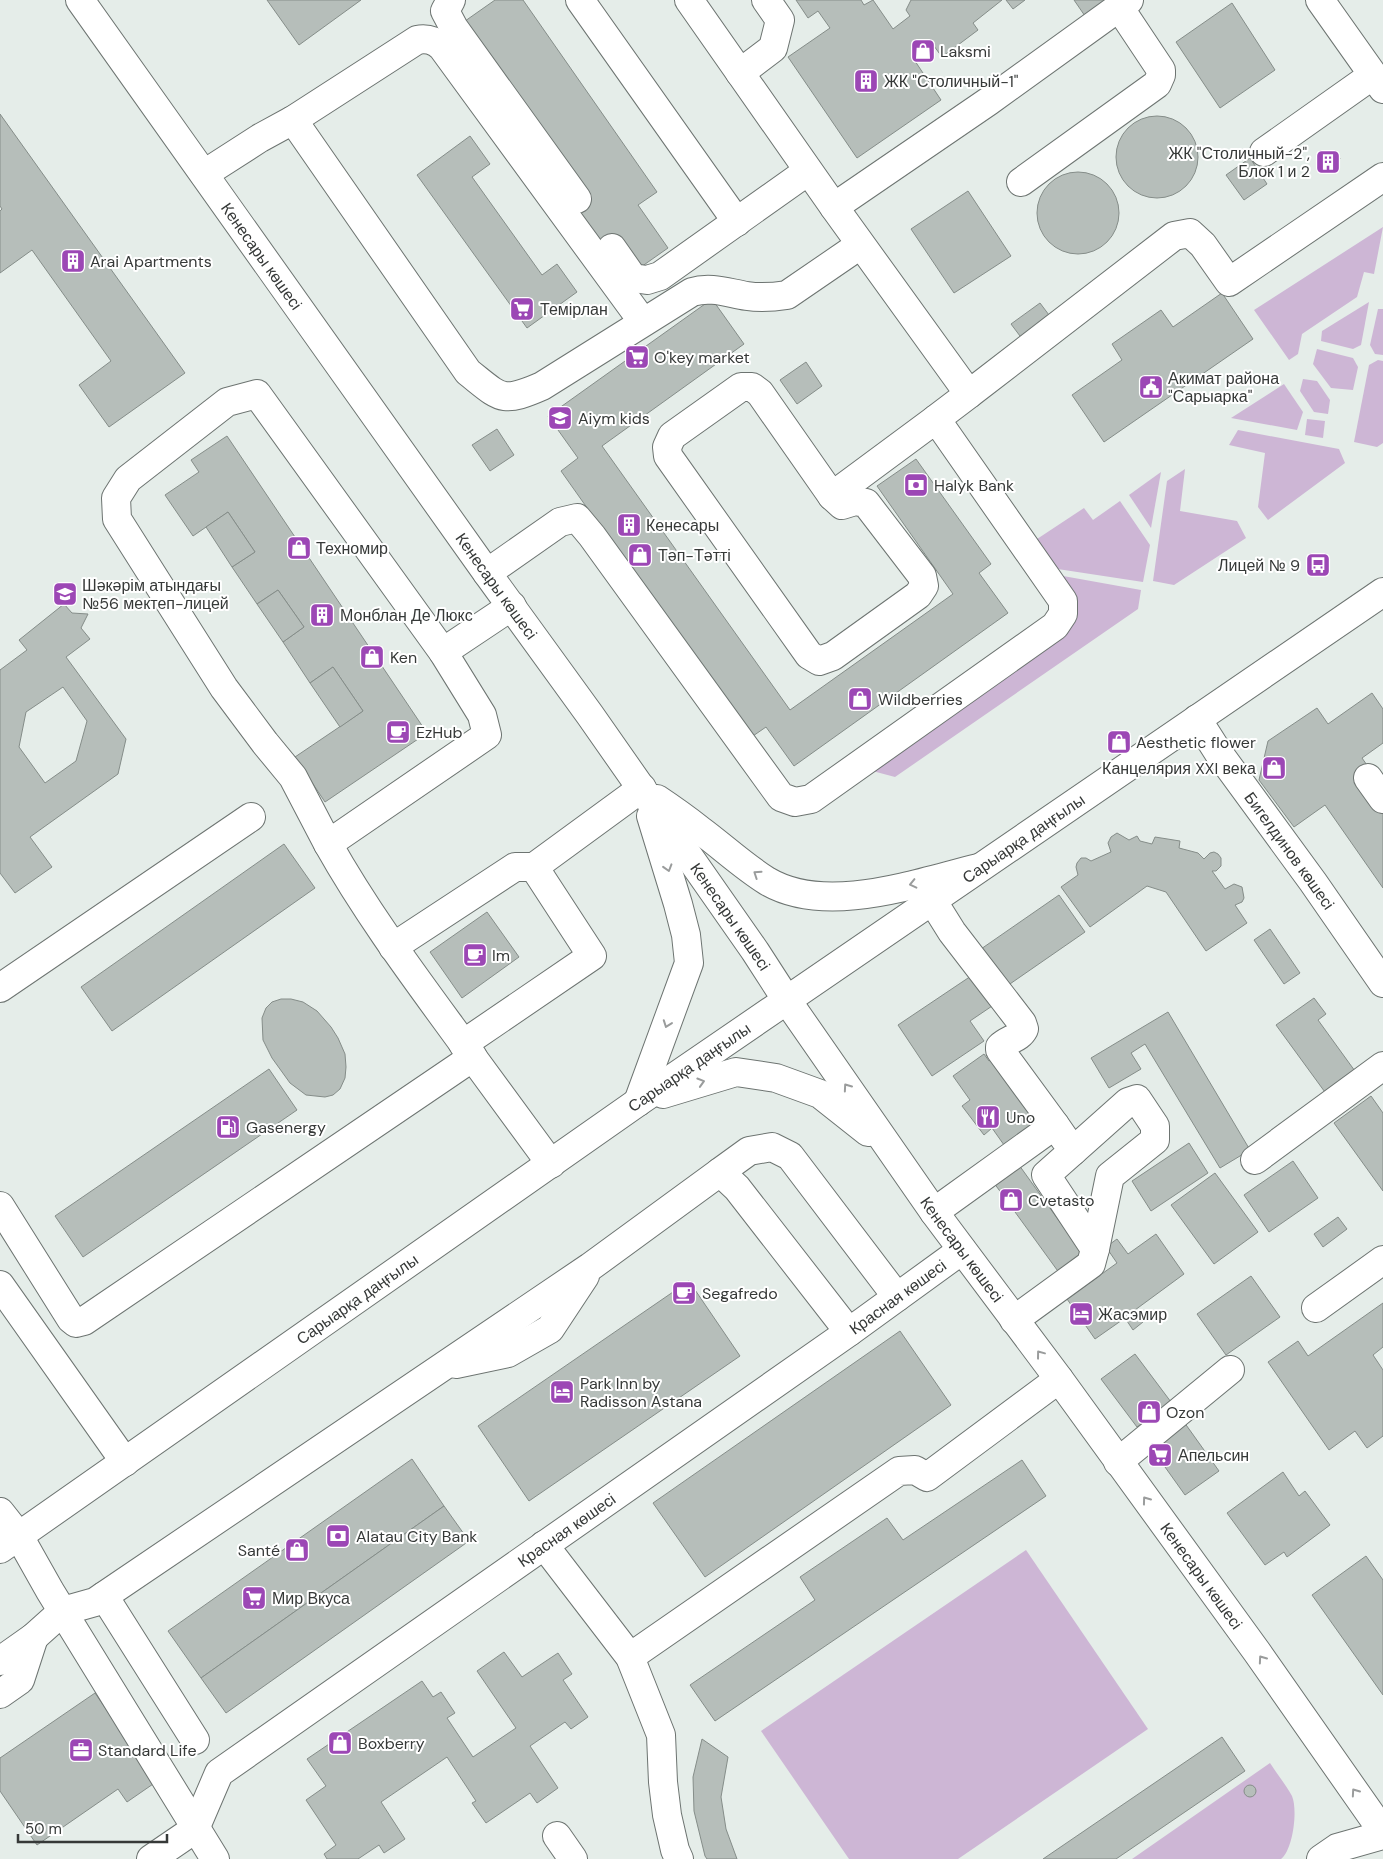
<svg xmlns="http://www.w3.org/2000/svg" width="1383" height="1859" font-family="'DM Sans',sans-serif">
<rect width="100%" height="100%" fill="#e5ede9"/>
<g fill="#cdb6d5">
<path d="M1383,227L1374,274L1364,272L1357,297L1302,334L1298,354L1289,360L1254,310Z"/>
<path d="M1369,302L1361,345L1353,349L1321,341L1322,331Z"/>
<path d="M1378,309H1383V355L1375,354L1370,345Z"/>
<path d="M1317,349L1353,358L1358,367L1353,390L1331,388L1313,364Z"/>
<path d="M1378,360L1383,361V443L1377,447L1354,442L1369,365Z"/>
<path d="M1303,379L1317,381L1330,400L1328,414L1314,412L1300,391Z"/>
<path d="M1284,384L1303,412L1297,430L1231,418Z"/>
<path d="M1307,419L1325,421L1323,438L1305,435Z"/>
<path d="M1238,430L1339,449L1345,463L1268,520L1258,507L1265,453L1229,445Z"/>
<path d="M1185,469L1180,511L1237,521L1246,538L1174,585L1153,581L1167,481Z"/>
<path d="M1161,472L1151,528L1129,495Z"/>
<path d="M1120,501L1150,545L1143,582L1051,568L1031,543L1084,508L1093,520Z"/>
<path d="M1052,574L1141,590L1138,609L895,777L865,769L1065,624Z"/>
<path d="M1026,1550L1148,1729L958,1859H849L761,1731Z"/>
<path d="M1270,1763C1277,1774 1286,1785 1292,1796C1298,1810 1293,1850 1281,1859H1132Z"/>
</g>
<g fill="#b6beba" stroke="#858d89" fill-rule="evenodd">
<path d="M267,0H361L299,45Z"/>
<path d="M495,0H523L657,192L638,205L668,248L621,281L448,33Z"/>
<path d="M796,0H861L864,5L873,0L893,29L910,16L906,10L911,0H1002L973,23L978,30L942,57L934,46L915,61L941,100L857,158L788,57L830,28L818,11L808,18Z"/>
<path d="M1006,0H1025L1013,9Z"/>
<path d="M1074,0H1107L1085,16Z"/>
<path d="M1232,3L1275,70L1220,108L1176,42Z"/>
<path d="M0,114L185,373L109,427L79,385L111,361L32,250L0,273V211L2,209L0,206Z"/>
<circle cx="1157" cy="157" r="41"/>
<path d="M470,136L490,164L472,177L542,275L557,264L577,292L527,328L417,175Z"/>
<path d="M1322,151L1340,158L1335,172L1317,165Z"/>
<path d="M1250,158L1267,184L1244,200L1226,175Z"/>
<circle cx="1078" cy="213" r="41"/>
<path d="M968,191L1011,256L954,293L911,229Z"/>
<path d="M1222,293L1253,339L1104,442L1072,395L1122,360L1112,344L1161,310L1173,327Z"/>
<path d="M712,299L744,344L602,446L790,710L953,594L877,486L916,459L991,564L979,573L1008,613L794,766L766,727L750,738L561,471L578,458L548,416Z"/>
<path d="M1040,303L1055,323L1026,344L1011,324Z"/>
<path d="M806,362L822,386L797,404L780,380Z"/>
<path d="M497,429L514,455L490,471L472,445Z"/>
<path d="M227,436L427,733L325,802L295,757L363,711L333,667L310,683L283,642L304,627L278,590L257,604L232,567L255,552L228,512L193,536L165,495L199,472L191,460Z"/>
<path d="M228,512L255,552L232,567L206,527Z"/>
<path d="M278,590L304,627L283,642L257,604Z"/>
<path d="M64,604L72,613L88,614L81,628L90,639L66,657L126,739L118,774L30,837L52,867L15,893L0,873V670L27,650L19,640ZM63,687L87,721L76,761L45,783L19,747L26,712Z"/>
<path d="M333,667L363,711L340,727L310,683Z"/>
<path d="M1372,693L1383,709V743L1362,758L1369,768L1383,807V888L1325,805L1294,827L1259,780L1268,741L1317,708L1328,724Z"/>
<path d="M1117,833L1129,840L1137,836L1140,841L1152,844L1155,837L1180,841L1179,848L1198,853L1204,859L1210,853L1214,852L1218,854L1221,858V866L1216,871H1212L1225,889L1234,884L1242,887L1244,898L1242,902L1235,905L1247,923L1206,951L1166,892L1147,886L1090,927L1061,887L1078,875L1076,867L1077,863L1081,858H1086L1091,861L1111,852L1108,843L1111,837Z"/>
<path d="M284,844L315,888L112,1031L81,987Z"/>
<path d="M1059,895L1085,932L1007,986L981,949Z"/>
<path d="M487,912L519,957L462,998L430,952Z"/>
<path d="M1270,929L1300,973L1284,984L1254,940Z"/>
<path d="M977,972L998,1002L970,1021L984,1041L932,1076L898,1025Z"/>
<path d="M1314,998L1326,1014L1318,1020L1360,1078L1330,1099L1276,1025Z"/>
<path d="M281,999H291L303,1002L317,1011L331,1027L338,1038L345,1054L346,1067L345,1078L340,1089L333,1095L325,1097L306,1095L290,1083L272,1058L263,1040L262,1018L266,1008L272,1002Z"/>
<path d="M1168,1012L1250,1150L1220,1168L1145,1044L1131,1053L1141,1069L1109,1088L1091,1058Z"/>
<path d="M1000,1053L1045,1115L1034,1123L1039,1131L1009,1152L992,1128L984,1135L962,1106L970,1100L953,1076L984,1054L989,1061Z"/>
<path d="M269,1069L297,1110L83,1257L55,1216Z"/>
<path d="M1371,1096L1383,1113V1191L1334,1123Z"/>
<path d="M1189,1143L1208,1173L1151,1211L1132,1181Z"/>
<path d="M1293,1161L1318,1198L1269,1232L1244,1195Z"/>
<path d="M1019,1165L1085,1257L1060,1274L994,1183Z"/>
<path d="M1215,1173L1258,1232L1214,1264L1171,1205Z"/>
<path d="M1338,1217L1347,1229L1323,1247L1314,1234Z"/>
<path d="M1156,1234L1184,1274L1135,1310L1143,1322L1133,1330L1125,1318L1095,1339L1067,1299L1117,1263L1106,1247L1117,1239L1128,1254Z"/>
<path d="M1251,1276L1280,1317L1226,1355L1197,1314Z"/>
<path d="M689,1281L740,1356L529,1501L478,1426Z"/>
<path d="M1383,1303V1347L1373,1355L1383,1370V1436L1367,1448L1355,1431L1329,1450L1268,1362L1298,1341L1308,1356Z"/>
<path d="M900,1331L951,1405L705,1577L653,1503Z"/>
<path d="M1135,1354L1171,1402L1137,1427L1101,1379Z"/>
<path d="M1184,1422L1219,1471L1185,1495L1150,1446Z"/>
<path d="M412,1459L444,1506L201,1678L168,1631Z"/>
<path d="M1022,1460L1046,1496L715,1721L690,1685L815,1600L800,1577L887,1518L903,1540Z"/>
<path d="M1283,1472L1299,1496L1305,1491L1330,1525L1287,1557L1284,1552L1265,1565L1227,1513Z"/>
<path d="M444,1506L469,1541L226,1713L201,1678Z"/>
<path d="M1366,1556L1383,1580V1695L1312,1595Z"/>
<path d="M504,1652L522,1677L558,1653L572,1674L563,1680L588,1717L571,1729L565,1722L530,1746L558,1788L537,1803L530,1793L486,1823L472,1803L476,1801L447,1757L381,1802L405,1839L384,1853L379,1845L358,1859H327L324,1854L336,1845L306,1800L326,1786L307,1759L422,1681L433,1697L441,1692L455,1713L447,1718L473,1757L516,1728L477,1671Z"/>
<path d="M95,1693L156,1782L127,1802L118,1789L37,1845L0,1791V1758Z"/>
<path d="M1222,1737L1245,1771L1116,1859H1043Z"/>
<path d="M702,1739L728,1757L721,1797L726,1829L737,1859H707L705,1856L694,1811L693,1777Z"/>
<circle cx="1250" cy="1791" r="6"/>
</g>
<g fill="none" stroke-linecap="round" stroke-linejoin="round">
<defs>
<g id="minor">
<path id="s1" d="M80,0L487,573L590,715L755,951L786,999"/>
<path d="M451,0L445,11L454,28L577,199"/>
<path d="M580,0L737,222"/>
<path d="M689,0L834,207"/>
<path d="M1320,0L1383,89"/>
<path d="M740,73L773,48L780,20L766,0"/>
<path d="M293,120L468,372C501,398 501,404 542,386L692,292C711,286 728,293 747,296C760,298 774,297 787,295L860,245"/>
<path d="M1264,152L1373,75"/>
<path d="M204,174L260,138L293,120L417,40C427,38 434,40 442,47L643,322"/>
<path d="M1021,182L1157,84L1161,75V70L1119,7"/>
<path d="M612,248L633,278L647,280L660,276L808,171"/>
<path d="M741,387H752L760,393L832,496L842,505L855,501L866,503L922,576L924,586L918,595L833,656L819,661L809,655L668,456L667,447L672,436Z"/>
<path d="M257,394L443,652L482,715L487,735L328,844L293,777L265,743L224,688L117,519L116,498L128,479L227,402Z"/>
<path d="M969,394L1174,236L1190,233L1203,245L1229,282L1383,177"/>
<path d="M936,419L969,394L834,207L989,101L1129,0"/>
<path d="M487,573L560,522L577,518L592,536L781,797L795,802L811,799L1055,626L1063,614V601L936,419L832,496"/>
<path d="M443,652L512,606"/>
<path id="s2" d="M1197,719L1218,752L1313,882L1383,983"/>
<path d="M1368,778L1383,799"/>
<path d="M657,799C672,809 686,819 700,830C723,847 743,866 767,881C826,916 916,883 978,868"/>
<path d="M932,900L952,932L1022,1023L1024,1029C1019,1039 1008,1039 1000,1047V1050L1055,1125"/>
<path d="M393,947L515,867H534"/>
<path d="M0,988L251,817"/>
<path d="M638,1102L689,963L686,935L678,904L651,816"/>
<path d="M1073,1151L1128,1102L1137,1099L1155,1126V1140L1110,1176L1095,1249"/>
<path d="M1255,1160L1383,1066"/>
<path d="M551,1164L463,1044L592,956L534,867L642,788"/>
<path d="M720,1172L749,1151L772,1147L790,1156L897,1297"/>
<path d="M0,1206L71,1319L76,1323L84,1321L473,1057C423,988 370,919 328,844"/>
<path d="M934,1212L1055,1125L1073,1151L1046,1175L1095,1249L1091,1264L1014,1320"/>
<path d="M0,1285L125,1462"/>
<path d="M1316,1308L1383,1260"/>
<path d="M456,1364L508,1353L550,1329L585,1276"/>
<path d="M1118,1462L1230,1370"/>
<path d="M0,1512L19,1536L50,1591L215,1859"/>
<path d="M544,1545L630,1657L661,1735L663,1782L667,1815L675,1850L679,1859"/>
<path d="M104,1596L195,1740"/>
<path d="M630,1657L899,1471L915,1470L927,1477L1059,1379"/>
<path d="M0,1661L34,1637L63,1611L95,1602L590,1267L720,1172L737,1188L849,1332"/>
<path d="M0,1694L20,1680L34,1637"/>
<path id="s3" d="M195,1829L219,1773L849,1332L962,1250"/>
<path d="M557,1836L573,1859"/>
<path d="M151,1859L195,1829"/>
<path d="M1321,1859L1337,1848L1383,1835"/>
</g>
<g id="major">
<path id="s4" d="M786,999L934,1212L1059,1379L1257,1652L1383,1832"/>
<path d="M663,1094L736,1072L776,1078L820,1094L868,1132"/>
<path id="s5" d="M0,1549L638,1102L1383,592"/>
</g>
</defs>
<use href="#minor" stroke="#6d7471" stroke-width="30"/>
<use href="#major" stroke="#6d7471" stroke-width="30"/>
<use href="#minor" stroke="#fff" stroke-width="28"/>
<use href="#major" stroke="#fff" stroke-width="28"/>
</g>
<defs><path id="oneway-chevron" d="M-2-3.5L2.5 0L-2 3.5" fill="none" stroke-width="1.6" stroke-linecap="round" stroke-linejoin="round" transform="scale(1.25)"/></defs>
<g stroke="#9a9c9c">
<use href="#oneway-chevron" transform="translate(668 868) rotate(73)"/>
<use href="#oneway-chevron" transform="translate(757 874) rotate(-146)"/>
<use href="#oneway-chevron" transform="translate(913 884) rotate(167)"/>
<use href="#oneway-chevron" transform="translate(667 1024) rotate(110)"/>
<use href="#oneway-chevron" transform="translate(701 1082) rotate(-17)"/>
<use href="#oneway-chevron" transform="translate(847 1087) rotate(-125)"/>
<use href="#oneway-chevron" transform="translate(1040 1354) rotate(-127)"/>
<use href="#oneway-chevron" transform="translate(1146 1500) rotate(-126)"/>
<use href="#oneway-chevron" transform="translate(1262 1659) rotate(-125)"/>
<use href="#oneway-chevron" transform="translate(1355 1792) rotate(-125)"/>
</g>
<defs>
<symbol id="shop-square" viewBox="-11 -11 22 22"><rect x="-9" y="-9" width="18" height="18" rx="4" fill="#9c47b5" stroke="#fff"/><path d="M-5-2.5h2.3a2.7 3.5 0 0 1 5.4 0H5L5.5 6h-11ZM-1.5-2.5h3a1.5 2.3 0 0 0-3 0Z" fill="#fff"/></symbol>
<symbol id="building-square" viewBox="-11 -11 22 22"><rect x="-9" y="-9" width="18" height="18" rx="4" fill="#9c47b5" stroke="#fff"/><path d="M-4-6H4V6H1V3H-1V6H-4ZM-2.5-4.3h1.7v1.8h-1.7ZM.8-4.3h1.7v1.8H.8ZM-2.5-1h1.7V.8h-1.7ZM.8-1h1.7V.8H.8Z" fill="#fff"/></symbol>
<symbol id="supermarket-square" viewBox="-11 -11 22 22"><rect x="-9" y="-9" width="18" height="18" rx="4" fill="#9c47b5" stroke="#fff"/><path d="M-6-5.5h2.5l.6 2H6L4.5 2H-2.5L-4.4-4H-6ZM-1.5 3.2a1.3 1.3 0 1 0 .1 0ZM3 3.2a1.3 1.3 0 1 0 .1 0Z" fill="#fff"/></symbol>
<symbol id="civic-square" viewBox="-11 -11 22 22"><rect x="-9" y="-9" width="18" height="18" rx="4" fill="#9c47b5" stroke="#fff"/><path d="M-.6-6.5H3V-4.5H.6V-3L4-1V1h2V6H-6V1h2V-1L-.6-3ZM-1.2 2.5V6h2.4V2.5Z" fill="#fff"/></symbol>
<symbol id="school-square" viewBox="-11 -11 22 22"><rect x="-9" y="-9" width="18" height="18" rx="4" fill="#9c47b5" stroke="#fff"/><path d="M0-5L7-2L0 1L-7-2ZM-4 1L0 2.5L4 1V4Q0 6-4 4Z" fill="#fff"/></symbol>
<symbol id="bank-square" viewBox="-11 -11 22 22"><rect x="-9" y="-9" width="18" height="18" rx="4" fill="#9c47b5" stroke="#fff"/><path d="M-6-4H6V4H-6ZM0-2.3a2.3 2.3 0 1 0 0 4.6a2.3 2.3 0 1 0 0-4.6Z" fill="#fff"/></symbol>
<symbol id="bus-square" viewBox="-11 -11 22 22"><rect x="-9" y="-9" width="18" height="18" rx="4" fill="#9c47b5" stroke="#fff"/><path d="M-5-6H5V4H4V6H2V4H-2V6H-4V4H-5ZM-3.5-4V0h7V-4ZM-3.5 1.2v1.5H-2V1.2ZM2 1.2v1.5H3.5V1.2Z" fill="#fff"/></symbol>
<symbol id="cafe-square" viewBox="-11 -11 22 22"><rect x="-9" y="-9" width="18" height="18" rx="4" fill="#9c47b5" stroke="#fff"/><path d="M-5.5-4.5H6V0H3Q3 3.5 0 3.5H-2.5Q-5.5 3.5-5.5 0ZM3-3.2v2h1.7v-2ZM-6 4.5H4V6H-6Z" fill="#fff"/></symbol>
<symbol id="restaurant-square" viewBox="-11 -11 22 22"><rect x="-9" y="-9" width="18" height="18" rx="4" fill="#9c47b5" stroke="#fff"/><path d="M-5-6h1v4h1v-4h1v4h1v-4h1v5L-1.5 .5V6h-2V.5L-5-1ZM5-6V6H3V1.5H1.5Q1.5-4 5-6Z" fill="#fff"/></symbol>
<symbol id="fuel-square" viewBox="-11 -11 22 22"><rect x="-9" y="-9" width="18" height="18" rx="4" fill="#9c47b5" stroke="#fff"/><path d="M-5.5-6h7V0h2V4h1.3V-2.5L3-4.5l.8-.8L6-3V5H2.5V1h-1V6h-7ZM-4.2-4.7v3.2H.2V-4.7Z" fill="#fff"/></symbol>
<symbol id="hotel-square" viewBox="-11 -11 22 22"><rect x="-9" y="-9" width="18" height="18" rx="4" fill="#9c47b5" stroke="#fff"/><path d="M-6-4.5h1.5V1H6V5H4.5V3h-9V5H-6ZM-4 0a1.8 1.8 0 1 1 3.6 0ZM.5 0V-2.5h3Q6-2.5 6 0Z" fill="#fff"/></symbol>
<symbol id="office-square" viewBox="-11 -11 22 22"><rect x="-9" y="-9" width="18" height="18" rx="4" fill="#9c47b5" stroke="#fff"/><path d="M-6-3h4V-5.5h4V-3h4V5H-6ZM-1-4.5V-3h2v-1.5ZM-6 0V1H6V0Z" fill="#fff"/></symbol>
</defs>
<g fill-rule="evenodd">
<use href="#shop-square" x="909" y="37" width="28" height="28"/>
<use href="#building-square" x="852" y="67" width="28" height="28"/>
<use href="#building-square" x="1314" y="148" width="28" height="28"/>
<use href="#building-square" x="59" y="247" width="28" height="28"/>
<use href="#supermarket-square" x="508" y="295" width="28" height="28"/>
<use href="#supermarket-square" x="623" y="343" width="28" height="28"/>
<use href="#civic-square" x="1137" y="373" width="28" height="28"/>
<use href="#school-square" x="546" y="404" width="28" height="28"/>
<use href="#bank-square" x="902" y="471" width="28" height="28"/>
<use href="#building-square" x="615" y="511" width="28" height="28"/>
<use href="#shop-square" x="285" y="534" width="28" height="28"/>
<use href="#shop-square" x="626" y="541" width="28" height="28"/>
<use href="#bus-square" x="1304" y="551" width="28" height="28"/>
<use href="#school-square" x="51" y="580" width="28" height="28"/>
<use href="#building-square" x="308" y="601" width="28" height="28"/>
<use href="#shop-square" x="358" y="643" width="28" height="28"/>
<use href="#shop-square" x="846" y="685" width="28" height="28"/>
<use href="#cafe-square" x="384" y="718" width="28" height="28"/>
<use href="#shop-square" x="1105" y="728" width="28" height="28"/>
<use href="#shop-square" x="1260" y="754" width="28" height="28"/>
<use href="#cafe-square" x="461" y="941" width="28" height="28"/>
<use href="#restaurant-square" x="974" y="1103" width="28" height="28"/>
<use href="#fuel-square" x="214" y="1113" width="28" height="28"/>
<use href="#shop-square" x="997" y="1186" width="28" height="28"/>
<use href="#cafe-square" x="670" y="1279" width="28" height="28"/>
<use href="#hotel-square" x="1067" y="1300" width="28" height="28"/>
<use href="#hotel-square" x="548" y="1378" width="28" height="28"/>
<use href="#shop-square" x="1135" y="1398" width="28" height="28"/>
<use href="#supermarket-square" x="1146" y="1441" width="28" height="28"/>
<use href="#bank-square" x="324" y="1522" width="28" height="28"/>
<use href="#shop-square" x="283" y="1536" width="28" height="28"/>
<use href="#supermarket-square" x="240" y="1584" width="28" height="28"/>
<use href="#shop-square" x="326" y="1729" width="28" height="28"/>
<use href="#office-square" x="67" y="1736" width="28" height="28"/>
</g>
<g text-anchor="middle" dominant-baseline="central" stroke-width="4" stroke-linejoin="round" paint-order="stroke">
<g font-size="16" fill="#363938" stroke="#fff" text-anchor="start">
<text x="940" y="51">Laksmi</text>
<text x="884" y="81">ЖК "Столичный-1"</text>
<text x="1310" y="153" text-anchor="end">ЖК "Столичный-2",<tspan x="1310" dy="18">Блок 1 и 2</tspan></text>
<text x="90" y="261">Arai Apartments</text>
<text x="540" y="309">Темірлан</text>
<text x="654" y="357">O'key market</text>
<text x="1168" y="378">Акимат района<tspan x="1168" dy="18">"Сарыарка"</tspan></text>
<text x="578" y="418">Aiym kids</text>
<text x="934" y="485">Halyk Bank</text>
<text x="646" y="525">Кенесары</text>
<text x="316" y="548">Техномир</text>
<text x="658" y="555">Тәп-Тәтті</text>
<text x="1300" y="565" text-anchor="end">Лицей № 9</text>
<text x="82" y="585">Шәкәрім атындағы<tspan x="82" dy="18">№56 мектеп-лицей</tspan></text>
<text x="340" y="615">Монблан Де Люкс</text>
<text x="390" y="657">Ken</text>
<text x="878" y="699">Wildberries</text>
<text x="416" y="732">EzHub</text>
<text x="1136" y="742">Aesthetic flower</text>
<text x="1256" y="768" text-anchor="end">Канцелярия XXI века</text>
<text x="492" y="955">Im</text>
<text x="1006" y="1117">Uno</text>
<text x="246" y="1127">Gasenergy</text>
<text x="1028" y="1200">Cvetasto</text>
<text x="702" y="1293">Segafredo</text>
<text x="1098" y="1314">Жасэмир</text>
<text x="580" y="1383">Park Inn by<tspan x="580" dy="18">Radisson Astana</tspan></text>
<text x="1166" y="1412">Ozon</text>
<text x="1178" y="1455">Апельсин</text>
<text x="356" y="1536">Alatau City Bank</text>
<text x="280" y="1550" text-anchor="end">Santé</text>
<text x="272" y="1598">Мир Вкуса</text>
<text x="358" y="1743">Boxberry</text>
<text x="98" y="1750">Standard Life</text>
</g>
<g font-size="16" fill="#363938" stroke="#fff">
<text stroke="none"><textPath href="#s1" startOffset="314">Кенесары көшесі</textPath></text>
<text stroke="none"><textPath href="#s1" startOffset="719">Кенесары көшесі</textPath></text>
<text stroke="none"><textPath href="#s5" startOffset="1246">Сарыарқа даңғылы</textPath></text>
<text stroke="none"><textPath href="#s2" startOffset="161">Бигелдинов көшесі</textPath></text>
<text stroke="none"><textPath href="#s1" startOffset="1124">Кенесары көшесі</textPath></text>
<text stroke="none"><textPath href="#s5" startOffset="841">Сарыарқа даңғылы</textPath></text>
<text stroke="none"><textPath href="#s4" startOffset="306">Кенесары көшесі</textPath></text>
<text stroke="none"><textPath href="#s3" startOffset="890">Красная көшесі</textPath></text>
<text stroke="none"><textPath href="#s5" startOffset="436">Сарыарқа даңғылы</textPath></text>
<text stroke="none"><textPath href="#s3" startOffset="485">Красная көшесі</textPath></text>
<text stroke="none"><textPath href="#s4" startOffset="711">Кенесары көшесі</textPath></text>
</g>
</g>
<path d="M18 1834v8h149v-8" fill="none" stroke="#363938" stroke-width="2.5"/>
<text x="25" y="1834" font-size="15" fill="#363938" stroke="#ffffff" stroke-width="4" paint-order="stroke">50 m</text>
</svg>
